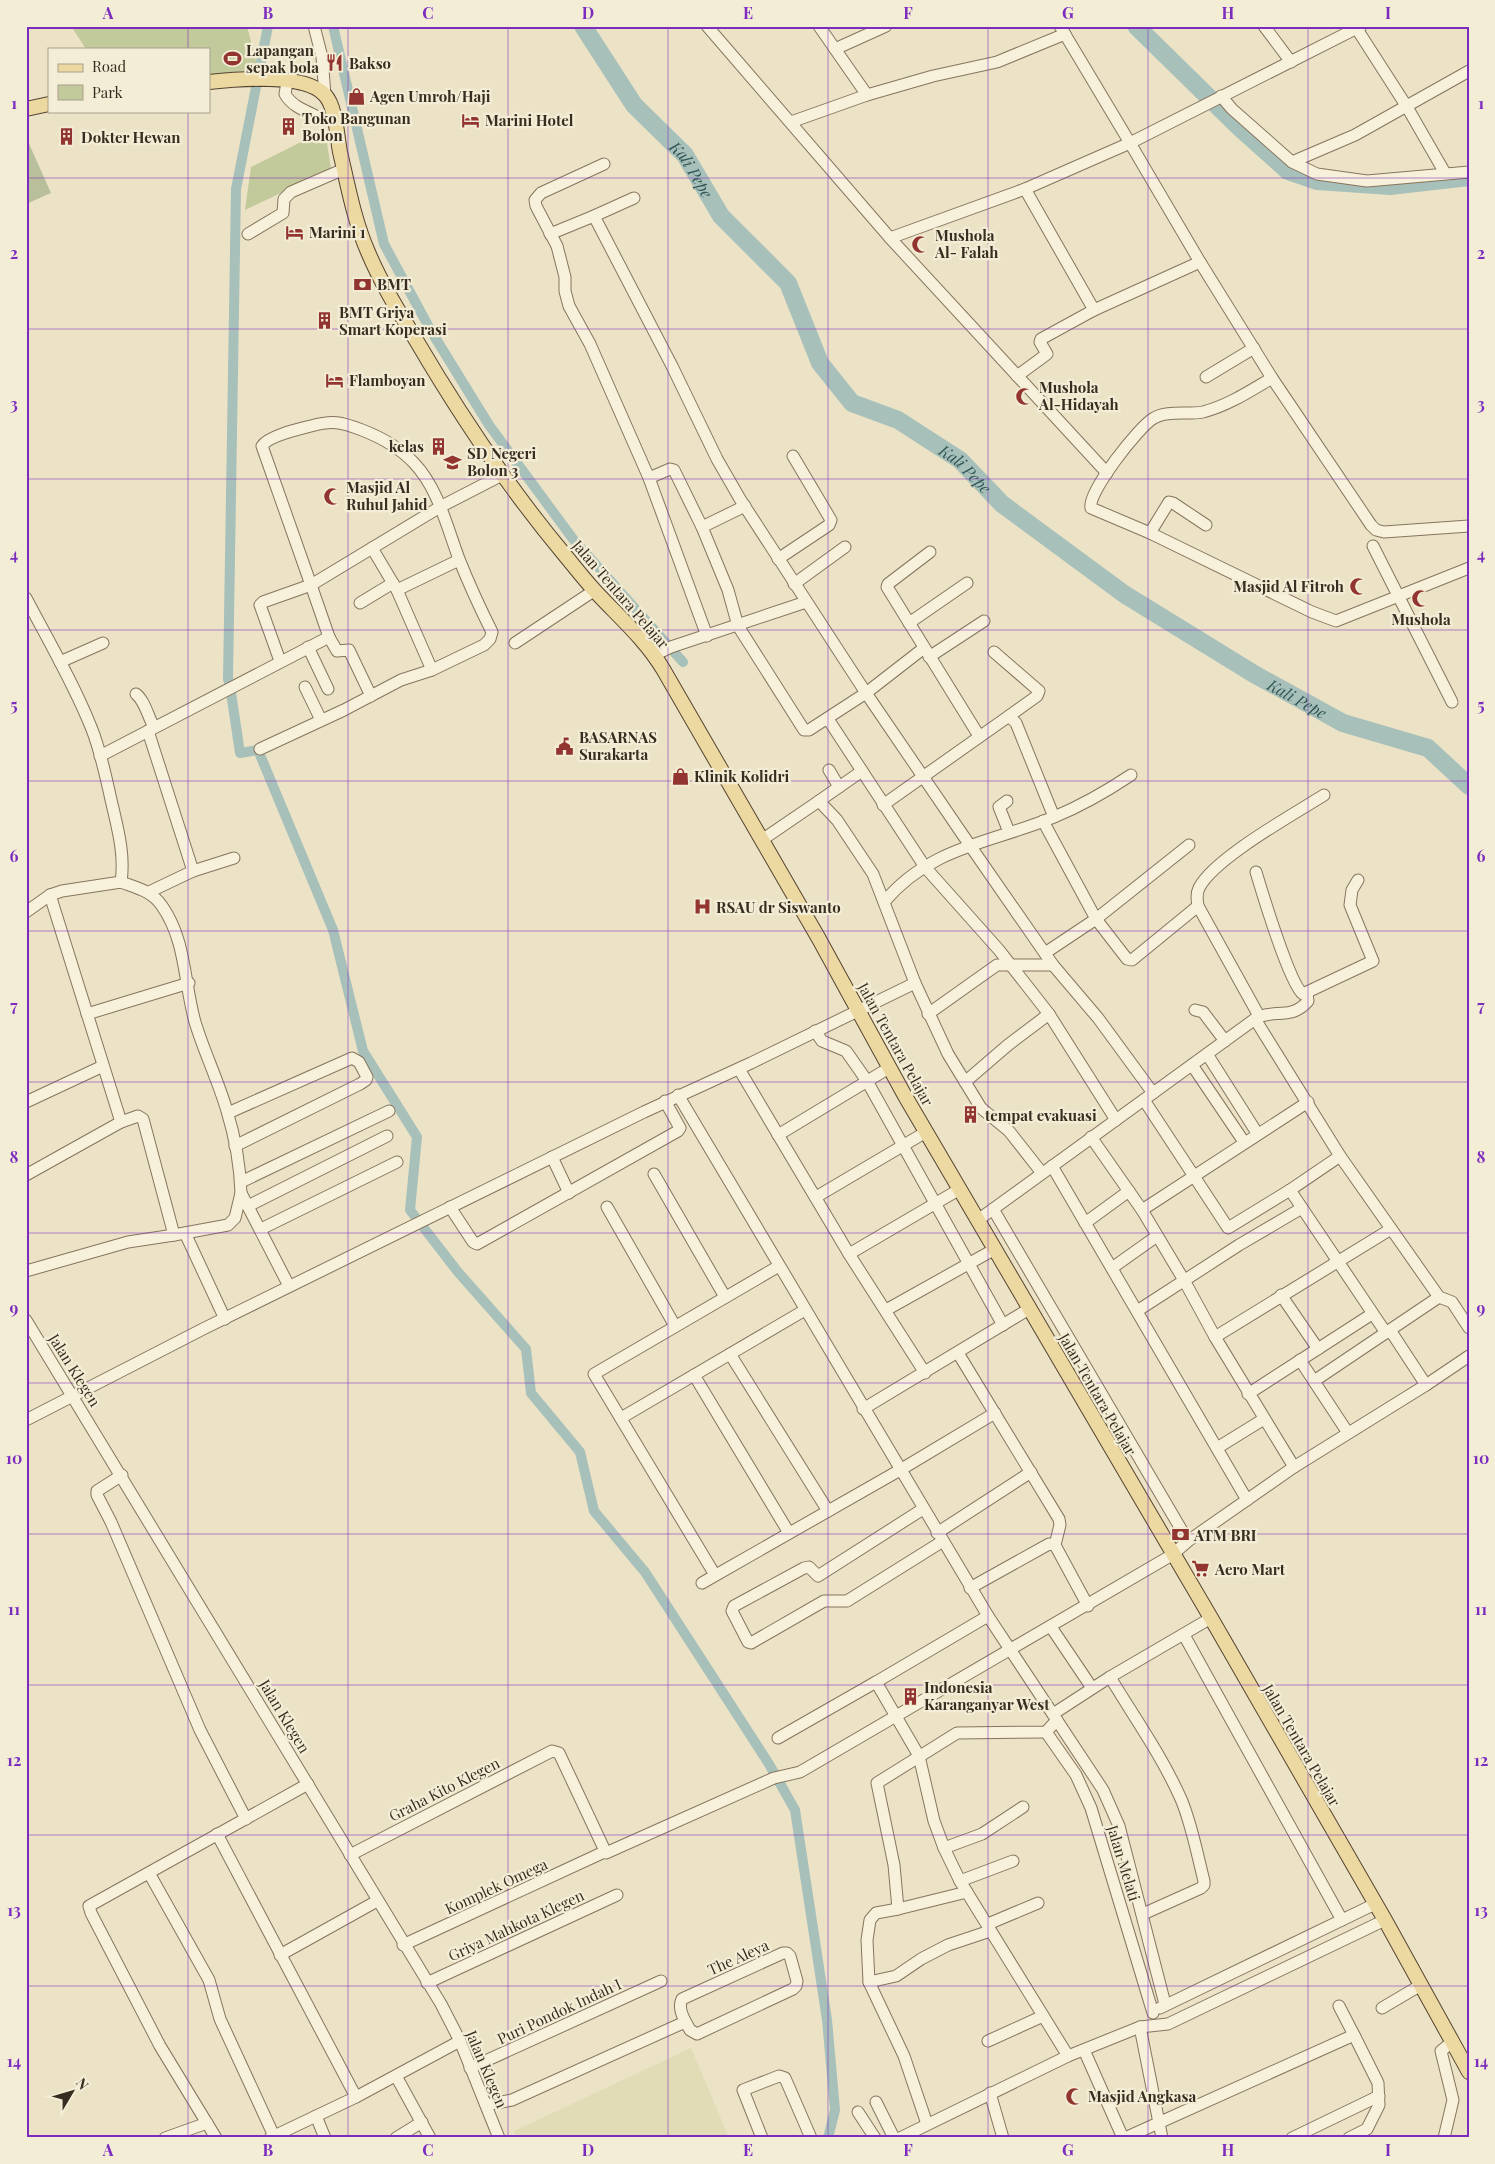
<svg xmlns="http://www.w3.org/2000/svg" width="1495" height="2164" font-family="'Playfair Display',serif">
<rect width="100%" height="100%" fill="#ece3c7"/>
<path fill="#e1dcb5" d="M691,2048L729,2138H517L514,2131Z"/>
<g fill="#c2c99b">
<path d="M71,26H247L258,69L209,75V49H86Z"/>
<path d="M325,130L331,169L245,210L251,167Z"/>
</g>
<path fill="#b9bf9a" d="M26,137L51,193L26,204Z"/>
<g fill="none" stroke-linecap="round" stroke-linejoin="round">
<g stroke="#a8c0ba" stroke-width="10">
<path d="M268,26L236,189L228,679L230,686L240,753L258,750L333,930L363,1051L417,1137L410,1210L458,1272L526,1349L531,1393L580,1452L594,1511L645,1572L769,1764L795,1810L827,2020L835,2110L828,2138"/>
<path d="M333,26L384,244L431,331L489,425L573,539L683,662"/>
</g>
<g stroke="#a8c0ba" stroke-width="18">
<path id="s1" d="M583,26L634,105L685,155L721,216L788,283L820,363L852,403L898,420L960,460L1002,504L1124,594L1254,674L1343,723L1428,748L1469,786"/>
<path d="M1136,26L1240,128L1288,171L1317,181L1390,186L1469,177"/>
</g>
<defs>
<g id="minor">
<path d="M314,26L322,57L325,95"/>
<path d="M707,26L890,238L1107,473"/>
<path d="M819,26L867,95"/>
<path d="M1060,26L1130,143L1361,26"/>
<path d="M1264,26L1291,62"/>
<path d="M1355,26L1407,107L1445,173"/>
<path d="M835,49L886,26"/>
<path d="M287,82L285,94C291,105 303,110 314,115"/>
<path d="M1221,96L1232,109L1292,162L1317,174L1367,181L1469,172"/>
<path d="M791,122L867,95L933,76L997,62L1065,34"/>
<path d="M1292,162L1355,135L1469,71"/>
<path d="M604,164L541,193L535,200L536,206L557,246L565,277V291L569,306L590,344L649,478L707,636"/>
<path d="M1025,189L1094,310L1200,262"/>
<path d="M594,216L634,198"/>
<path d="M248,234L283,213L284,199L291,192L344,169"/>
<path d="M550,234L594,216L672,366L717,459L740,499L866,693L969,844L1053,965L1098,1018L1153,1093"/>
<path d="M890,238L1025,189L1130,143L1200,262L1272,378L1371,525L1376,530L1384,532L1469,526"/>
<path d="M1017,376L1047,354L1040,342L1041,339L1094,310"/>
<path d="M1206,377L1254,348"/>
<path d="M1272,378C1250,391 1229,405 1203,412C1188,415 1167,410 1154,418C1139,426 1087,493 1091,508L1150,533L1312,612L1336,621L1469,568"/>
<path d="M649,478L670,469L674,470L702,527"/>
<path d="M745,506L702,527L728,590L738,626L804,730H809L866,693L924,648"/>
<path d="M1150,533L1169,502L1173,503L1206,525"/>
<path d="M1373,546L1452,702"/>
<path d="M372,548L397,590L432,670"/>
<path d="M930,552L888,584L887,587L979,736"/>
<path d="M778,559L829,525L831,520L793,456"/>
<path d="M794,584L845,547"/>
<path d="M397,590L459,560"/>
<path d="M26,598C48,640 73,682 91,727C101,751 106,778 112,804C118,830 125,855 121,882L62,891L50,895L26,912"/>
<path d="M360,603L393,583"/>
<path d="M909,623L967,583"/>
<path d="M329,637L337,651L349,650L371,696"/>
<path d="M515,643L595,590"/>
<path d="M308,647L328,689"/>
<path d="M994,652L1039,691L1037,696L1009,716"/>
<path d="M654,655L671,647L806,602"/>
<path d="M929,657L984,621"/>
<path d="M60,662L103,643"/>
<path d="M305,687L321,720"/>
<path d="M136,694C145,701 148,717 154,727"/>
<path d="M828,719L925,867L999,950L1049,1014L1116,1120"/>
<path d="M148,731L193,871L149,892"/>
<path d="M260,749L344,710L401,680L432,670L484,645L490,639L492,632C480,608 469,584 459,559C447,527 438,488 414,463C401,449 380,437 362,430C341,422 333,420 311,426C299,429 268,436 262,446L311,585L263,602L260,605L280,661"/>
<path d="M100,756L329,637L311,585L440,507L502,475"/>
<path d="M829,770L839,787"/>
<path d="M819,801L862,771"/>
<path d="M1007,801L999,807L1009,832"/>
<path d="M883,805L1009,716L1016,723L1054,817"/>
<path d="M1043,821L1096,919L1127,959L1132,960L1198,906"/>
<path d="M762,840L819,801L837,820L873,874L915,983L948,1054L981,1108L1009,1131L1042,1173"/>
<path d="M193,871L234,858"/>
<path d="M1256,872C1262,892 1290,985 1303,994L1373,961L1350,905L1352,890L1358,880"/>
<path d="M121,882C137,888 152,891 162,906C186,940 184,983 195,1022C204,1052 218,1080 227,1111C235,1137 240,1166 241,1193"/>
<path d="M884,902C931,846 992,843 1054,817C1081,806 1107,791 1131,775"/>
<path d="M1045,953L1096,919L1189,845"/>
<path d="M1195,1010L1203,1012L1225,1041"/>
<path d="M87,1014L189,983"/>
<path d="M928,1014L997,965H1053"/>
<path d="M1259,1016L1198,906C1197,900 1196,894 1199,888C1213,859 1294,814 1324,795"/>
<path d="M1255,1019L1340,1156L1439,1297"/>
<path d="M815,1031L822,1041L846,1051L867,1081L1003,1325"/>
<path d="M1207,1054L1257,1133"/>
<path d="M1192,1065L1244,1142"/>
<path d="M739,1069L849,1254L925,1373"/>
<path d="M965,1082L1008,1045L1049,1014"/>
<path d="M678,1095L988,1616L1103,1790L1119,1826L1165,2004"/>
<path d="M1144,1100L1228,1228L1290,1190L1386,1333"/>
<path d="M26,1102L103,1066"/>
<path d="M228,1113L352,1058L359,1062L367,1077L366,1080L360,1084L235,1146"/>
<path d="M778,1135L889,1068"/>
<path d="M1091,1137L1142,1210L1185,1282L1215,1337L1294,1467"/>
<path d="M552,1157L569,1193"/>
<path d="M1052,1166L1247,1500"/>
<path d="M654,1174L725,1297"/>
<path d="M26,1175L121,1122L50,895"/>
<path d="M241,1182L389,1111"/>
<path d="M1290,1190L1340,1156"/>
<path d="M816,1197L926,1132"/>
<path d="M248,1206L387,1136"/>
<path d="M450,1207L473,1242L477,1244L678,1131L680,1128L665,1101"/>
<path d="M607,1207L675,1326"/>
<path d="M993,1209L1188,1541"/>
<path d="M1142,1210L1308,1102"/>
<path d="M978,1220L1255,1019C1273,1008 1291,1021 1308,1001L1307,994"/>
<path d="M1085,1223L1129,1191"/>
<path d="M261,1229L397,1162"/>
<path d="M185,1233L225,1319"/>
<path d="M174,1235L228,1225L235,1218L241,1193L289,1286"/>
<path d="M849,1254L960,1189"/>
<path d="M1112,1268L1157,1236"/>
<path d="M26,1271L128,1242L174,1235L143,1119L138,1116L121,1122"/>
<path d="M1281,1295L1318,1349"/>
<path d="M886,1310L995,1249"/>
<path d="M1137,1311L1239,1245L1302,1208"/>
<path d="M26,1320L441,2004L460,2041L499,2138"/>
<path d="M1390,1330L1426,1385"/>
<path d="M1215,1337L1391,1229"/>
<path d="M958,1353L1059,1519L1060,1525L1055,1545L1088,1606"/>
<path d="M730,1354L828,1511"/>
<path d="M1300,1360L1348,1433"/>
<path d="M694,1375L789,1533"/>
<path d="M1314,1381L1439,1297L1452,1302L1469,1328"/>
<path d="M1248,1394L1372,1314"/>
<path d="M863,1409L1029,1309"/>
<path d="M621,1418L805,1310"/>
<path d="M26,1420L203,1329L644,1112L751,1063L915,983"/>
<path d="M1217,1448L1264,1419"/>
<path d="M122,1475L97,1491V1495L111,1522L200,1730L246,1819"/>
<path d="M923,1509L818,1576L809,1567L804,1568L734,1606L732,1611L748,1642L751,1643L824,1601H847L943,1541"/>
<path d="M937,1533L1031,1472"/>
<path d="M715,1575L594,1374L779,1266"/>
<path d="M702,1583L900,1470L995,1413"/>
<path d="M970,1588L1049,1544L1055,1545"/>
<path d="M988,1616L876,1682L919,1756L934,1821L944,1848L960,1881L1068,2056"/>
<path d="M1051,1627L1092,1688"/>
<path d="M1184,1635L1342,1920"/>
<path d="M1110,1677C1134,1717 1162,1756 1181,1799C1192,1825 1197,1854 1204,1881V1885L1201,1888L1143,1914"/>
<path d="M1053,1714L1110,1677L1211,1618"/>
<path d="M1046,1732L1076,1775L1091,1808L1153,2013"/>
<path d="M778,1738L876,1682"/>
<path d="M217,1834L356,2097"/>
<path d="M944,1848L982,1834L1023,1807"/>
<path d="M350,1855L552,1751L559,1753L606,1853L774,1778L800,1772L1172,1555L1188,1541L1294,1467L1426,1385L1469,1356"/>
<path d="M149,1873L209,1980L220,2019L274,2136"/>
<path d="M960,1881L1013,1861"/>
<path d="M898,1909L967,1892"/>
<path d="M988,1924L1038,1903"/>
<path d="M403,1945L602,1853"/>
<path d="M783,1953H787L790,1956L797,1981L796,1986L793,1989L697,2034L690,2030C685,2021 677,2009 682,1999Z"/>
<path d="M280,1955L377,1901"/>
<path d="M869,1982L896,1976L921,1959L948,1945L990,1931"/>
<path d="M427,1983L617,1895"/>
<path d="M1339,2006L1354,2035"/>
<path d="M1160,2008L1375,1904"/>
<path d="M1382,2008L1421,1985"/>
<path d="M1140,2027L1162,2138"/>
<path d="M988,2041L1043,2016"/>
<path d="M1084,2050L1123,2138"/>
<path d="M470,2068L661,1981"/>
<path d="M396,2076L430,2138"/>
<path d="M990,2093L1003,2138"/>
<path d="M876,2102L894,2138"/>
<path d="M486,2105L512,2100L685,2022"/>
<path d="M858,2112L875,2138"/>
<path d="M316,2116L325,2138"/>
<path d="M927,2124L904,2056L869,1982L867,1940L870,1920L876,1913L898,1909L894,1865L877,1783L957,1733L1046,1732L1057,1720"/>
<path d="M165,2138L207,2123"/>
<path d="M216,2138L160,2046L91,1913L89,1906L308,1784"/>
<path d="M270,2138L356,2097L460,2041"/>
<path d="M396,2138L422,2122"/>
<path d="M762,2138L743,2090L779,2076L785,2078L811,2138"/>
<path d="M900,2138L1068,2056L1140,2027L1168,2024L1385,1920"/>
<path d="M1125,2138L1354,2035L1378,2083L1379,2105L1367,2129L1349,2138"/>
<path d="M1292,2138L1379,2096"/>
<path d="M1444,2138L1453,2100L1441,2051L1452,2042"/>
</g>
<g id="major">
<path d="M209,82C237,79 305,73 325,95C336,107 337,136 340,152C348,186 354,220 368,252C381,283 399,312 416,340C460,415 508,487 564,554C574,566 584,579 595,591C618,616 645,639 663,669L819,939L905,1096L1211,1618L1385,1920L1469,2072"/>
<path d="M26,109L49,104"/>
</g>
</defs>
<use href="#minor" stroke="#86755d" stroke-width="13"/>
<use href="#major" stroke="#554331" stroke-width="16"/>
<use href="#minor" stroke="#f7f0da" stroke-width="11"/>
<use href="#major" stroke="#ecd9a1" stroke-width="14"/>
</g>
<path fill="none" stroke="#7b2cbf" stroke-width="1" stroke-opacity="0.55" d="M188,26V49M348,26V2138M508,26V2138M668,26V2138M828,26V2138M988,26V2138M1148,26V2138M1308,26V2138M188,111V2138M26,178H1469M26,329H1469M26,479H1469M26,630H1469M26,781H1469M26,931H1469M26,1082H1469M26,1233H1469M26,1383H1469M26,1534H1469M26,1685H1469M26,1835H1469M26,1986H1469"/>
<defs>
<symbol id="stadium-bare" viewBox="-9 -9 18 18"><path d="M0-5a6.5 5 0 1 0 0 10a6.5 5 0 1 0 0-10ZM-3.5-1.8h7v3.6h-7Z" fill="#923531" stroke="#f4edd6" stroke-width="2.5" paint-order="stroke"/></symbol>
<symbol id="restaurant-bare" viewBox="-9 -9 18 18"><path d="M-5-6h1v4h1v-4h1v4h1v-4h1v5L-1.5 .5V6h-2V.5L-5-1ZM5-6V6H3V1.5H1.5Q1.5-4 5-6Z" fill="#923531" stroke="#f4edd6" stroke-width="2.5" paint-order="stroke"/></symbol>
<symbol id="shop-bare" viewBox="-9 -9 18 18"><path d="M-5-2.5h2.3a2.7 3.5 0 0 1 5.4 0H5L5.5 6h-11ZM-1.5-2.5h3a1.5 2.3 0 0 0-3 0Z" fill="#923531" stroke="#f4edd6" stroke-width="2.5" paint-order="stroke"/></symbol>
<symbol id="hotel-bare" viewBox="-9 -9 18 18"><path d="M-6-4.5h1.5V1H6V5H4.5V3h-9V5H-6ZM-4 0a1.8 1.8 0 1 1 3.6 0ZM.5 0V-2.5h3Q6-2.5 6 0Z" fill="#923531" stroke="#f4edd6" stroke-width="2.5" paint-order="stroke"/></symbol>
<symbol id="building-bare" viewBox="-9 -9 18 18"><path d="M-4-6H4V6H1V3H-1V6H-4ZM-2.5-4.3h1.7v1.8h-1.7ZM.8-4.3h1.7v1.8H.8ZM-2.5-1h1.7V.8h-1.7ZM.8-1h1.7V.8H.8Z" fill="#923531" stroke="#f4edd6" stroke-width="2.5" paint-order="stroke"/></symbol>
<symbol id="mosque-bare" viewBox="-9 -9 18 18"><path d="M3.5-4.9A6 6 0 1 0 3.5 4.9A5 5 0 1 1 3.5-4.9Z" fill="#923531" stroke="#f4edd6" stroke-width="2.5" paint-order="stroke"/></symbol>
<symbol id="bank-bare" viewBox="-9 -9 18 18"><path d="M-6-4H6V4H-6ZM0-2.3a2.3 2.3 0 1 0 0 4.6a2.3 2.3 0 1 0 0-4.6Z" fill="#923531" stroke="#f4edd6" stroke-width="2.5" paint-order="stroke"/></symbol>
<symbol id="school-bare" viewBox="-9 -9 18 18"><path d="M0-5L7-2L0 1L-7-2ZM-4 1L0 2.5L4 1V4Q0 6-4 4Z" fill="#923531" stroke="#f4edd6" stroke-width="2.5" paint-order="stroke"/></symbol>
<symbol id="civic-bare" viewBox="-9 -9 18 18"><path d="M-.6-6.5H3V-4.5H.6V-3L4-1V1h2V6H-6V1h2V-1L-.6-3ZM-1.2 2.5V6h2.4V2.5Z" fill="#923531" stroke="#f4edd6" stroke-width="2.5" paint-order="stroke"/></symbol>
<symbol id="hospital-bare" viewBox="-9 -9 18 18"><path d="M-5-5h3v3.5h4V-5h3V5h-3V1.5h-4V5h-3Z" fill="#923531" stroke="#f4edd6" stroke-width="2.5" paint-order="stroke"/></symbol>
<symbol id="supermarket-bare" viewBox="-9 -9 18 18"><path d="M-6-5.5h2.5l.6 2H6L4.5 2H-2.5L-4.4-4H-6ZM-1.5 3.2a1.3 1.3 0 1 0 .1 0ZM3 3.2a1.3 1.3 0 1 0 .1 0Z" fill="#923531" stroke="#f4edd6" stroke-width="2.5" paint-order="stroke"/></symbol>
</defs>
<g fill-rule="evenodd">
<use href="#stadium-bare" x="220" y="46" width="25" height="25"/>
<use href="#restaurant-bare" x="322" y="50" width="25" height="25"/>
<use href="#shop-bare" x="344" y="84" width="25" height="25"/>
<use href="#hotel-bare" x="458" y="108" width="25" height="25"/>
<use href="#building-bare" x="276" y="114" width="25" height="25"/>
<use href="#building-bare" x="54" y="124" width="25" height="25"/>
<use href="#hotel-bare" x="282" y="220" width="25" height="25"/>
<use href="#mosque-bare" x="908" y="232" width="25" height="25"/>
<use href="#bank-bare" x="350" y="272" width="25" height="25"/>
<use href="#building-bare" x="312" y="308" width="25" height="25"/>
<use href="#hotel-bare" x="322" y="368" width="25" height="25"/>
<use href="#mosque-bare" x="1012" y="384" width="25" height="25"/>
<use href="#building-bare" x="426" y="434" width="25" height="25"/>
<use href="#school-bare" x="440" y="450" width="25" height="25"/>
<use href="#mosque-bare" x="320" y="484" width="25" height="25"/>
<use href="#mosque-bare" x="1346" y="574" width="25" height="25"/>
<use href="#mosque-bare" x="1408" y="586" width="25" height="25"/>
<use href="#civic-bare" x="552" y="734" width="25" height="25"/>
<use href="#shop-bare" x="668" y="764" width="25" height="25"/>
<use href="#hospital-bare" x="690" y="894" width="25" height="25"/>
<use href="#building-bare" x="958" y="1102" width="25" height="25"/>
<use href="#bank-bare" x="1168" y="1522" width="25" height="25"/>
<use href="#supermarket-bare" x="1188" y="1556" width="25" height="25"/>
<use href="#building-bare" x="898" y="1684" width="25" height="25"/>
<use href="#mosque-bare" x="1062" y="2084" width="25" height="25"/>
</g>
<g text-anchor="middle" dominant-baseline="central" stroke-width="4.5" stroke-linejoin="round" paint-order="stroke">
<g font-size="15" font-weight="bold" fill="#382d20" stroke="#f4edd6" text-anchor="start">
<text x="246" y="50">Lapangan<tspan x="246" dy="17">sepak bola</tspan></text>
<text x="349" y="63">Bakso</text>
<text x="370" y="96">Agen Umroh/Haji</text>
<text x="302" y="118">Toko Bangunan<tspan x="302" dy="17">Bolon</tspan></text>
<text x="485" y="120">Marini Hotel</text>
<text x="81" y="137">Dokter Hewan</text>
<text x="309" y="232">Marini 1</text>
<text x="935" y="235">Mushola<tspan x="935" dy="17">Al- Falah</tspan></text>
<text x="377" y="284">BMT</text>
<text x="339" y="312">BMT Griya<tspan x="339" dy="17">Smart Koperasi</tspan></text>
<text x="349" y="380">Flamboyan</text>
<text x="1039" y="387">Mushola<tspan x="1039" dy="17">Al-Hidayah</tspan></text>
<text x="424" y="446" text-anchor="end">kelas</text>
<text x="467" y="453">SD Negeri<tspan x="467" dy="17">Bolon 3</tspan></text>
<text x="346" y="487">Masjid Al<tspan x="346" dy="17">Ruhul Jahid</tspan></text>
<text x="1344" y="586" text-anchor="end">Masjid Al Fitroh</text>
<text x="1421" y="619" text-anchor="middle">Mushola</text>
<text x="579" y="737">BASARNAS<tspan x="579" dy="17">Surakarta</tspan></text>
<text x="694" y="776">Klinik Kolidri</text>
<text x="716" y="907">RSAU dr Siswanto</text>
<text x="985" y="1115">tempat evakuasi</text>
<text x="1194" y="1535">ATM BRI</text>
<text x="1215" y="1569">Aero Mart</text>
<text x="924" y="1687">Indonesia<tspan x="924" dy="17">Karanganyar West</tspan></text>
<text x="1088" y="2096">Masjid Angkasa</text>
</g>
<g font-size="15" fill="#382d20" stroke="#f4edd6">
<text transform="translate(621 594) rotate(49)">Jalan Tentara Pelajar</text>
<text transform="translate(896 1044) rotate(61)">Jalan Tentara Pelajar</text>
<text transform="translate(75 1370) rotate(58)">Jalan Klegen</text>
<text transform="translate(1098 1394) rotate(60)">Jalan Tentara Pelajar</text>
<text transform="translate(285 1716) rotate(59)">Jalan Klegen</text>
<text transform="translate(1302 1745) rotate(60)">Jalan Tentara Pelajar</text>
<text transform="translate(444 1789) rotate(-27)">Graha Kito Klegen</text>
<text transform="translate(1124 1863) rotate(73)">Jalan Melati</text>
<text transform="translate(496 1886) rotate(-25)">Komplek Omega</text>
<text transform="translate(516 1925) rotate(-25)">Griya Mahkota Klegen</text>
<text transform="translate(738 1957) rotate(-24)">The Aleya</text>
<text transform="translate(559 2011) rotate(-25)">Puri Pondok Indah I</text>
<text transform="translate(487 2069) rotate(67)">Jalan Klegen</text>
</g>
<g font-size="16" font-style="italic" fill="#305656" stroke="#f4edd6">
<text stroke="none"><textPath href="#s1" startOffset="181">Kali Pepe</textPath></text>
<text stroke="none"><textPath href="#s1" startOffset="601">Kali Pepe</textPath></text>
<text stroke="none"><textPath href="#s1" startOffset="1006">Kali Pepe</textPath></text>
</g>
</g>
<rect width="1495" height="2164" fill="none" stroke="#f4edd6" stroke-width="55"/>
<rect x="48" y="48" width="162" height="65" fill="#f4edd6" stroke="#a9a08d"/>
<rect x="58" y="64" width="25" height="8" fill="#ecd9a1" stroke="#a9a08d"/>
<text x="92" y="72" font-size="15" fill="#382d20">Road</text>
<rect x="58" y="85" width="25" height="15" fill="#c2c99b" stroke="#a9a08d"/>
<text x="92" y="98" font-size="15" fill="#382d20">Park</text>
<g transform="translate(72 2092) rotate(52)" stroke="#f4edd6" stroke-width="4" paint-order="stroke">
<path d="M0-4L9 19L0 12L-9 19Z" fill="#382d20"/>
<text y="-8" font-size="14" font-weight="bold" text-anchor="middle" fill="#382d20">N</text>
</g>
<rect x="28" y="28" width="1440" height="2108" fill="none" stroke="#7b2cbf" stroke-width="2"/>
<g font-size="16" text-anchor="middle" font-weight="bold" fill="#7b2cbf">
<text x="108" y="19">A</text>
<text x="268" y="19">B</text>
<text x="428" y="19">C</text>
<text x="588" y="19">D</text>
<text x="748" y="19">E</text>
<text x="908" y="19">F</text>
<text x="1068" y="19">G</text>
<text x="1228" y="19">H</text>
<text x="1388" y="19">I</text>
<text x="14" y="109">1</text>
<text x="1481" y="109">1</text>
<text x="14" y="259">2</text>
<text x="1481" y="259">2</text>
<text x="14" y="410">3</text>
<text x="1481" y="410">3</text>
<text x="14" y="560">4</text>
<text x="1481" y="560">4</text>
<text x="14" y="711">5</text>
<text x="1481" y="711">5</text>
<text x="14" y="862">6</text>
<text x="1481" y="862">6</text>
<text x="14" y="1012">7</text>
<text x="1481" y="1012">7</text>
<text x="14" y="1163">8</text>
<text x="1481" y="1163">8</text>
<text x="14" y="1314">9</text>
<text x="1481" y="1314">9</text>
<text x="14" y="1464">10</text>
<text x="1481" y="1464">10</text>
<text x="14" y="1615">11</text>
<text x="1481" y="1615">11</text>
<text x="14" y="1766">12</text>
<text x="1481" y="1766">12</text>
<text x="14" y="1916">13</text>
<text x="1481" y="1916">13</text>
<text x="14" y="2067">14</text>
<text x="1481" y="2067">14</text>
<text x="108" y="2156">A</text>
<text x="268" y="2156">B</text>
<text x="428" y="2156">C</text>
<text x="588" y="2156">D</text>
<text x="748" y="2156">E</text>
<text x="908" y="2156">F</text>
<text x="1068" y="2156">G</text>
<text x="1228" y="2156">H</text>
<text x="1388" y="2156">I</text>
</g>
</svg>
